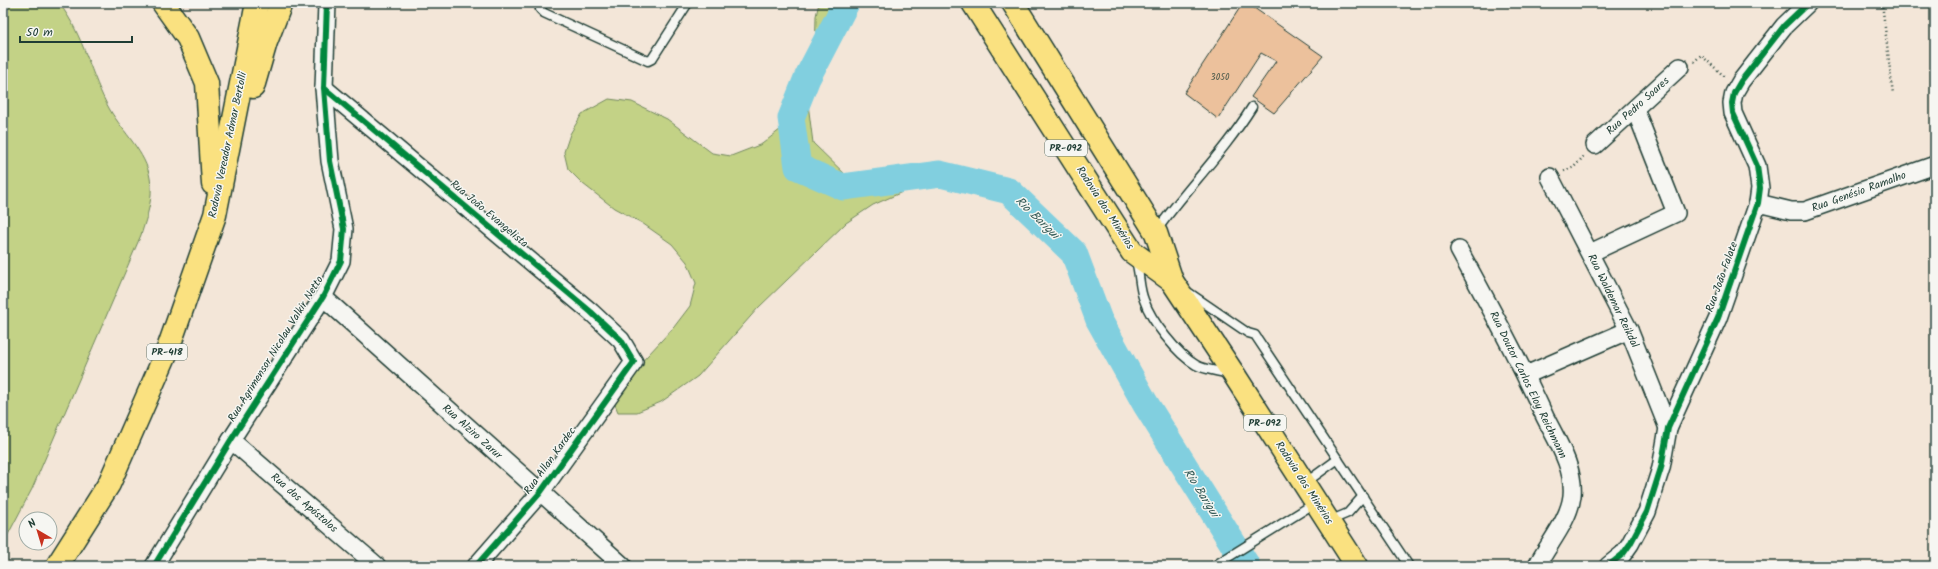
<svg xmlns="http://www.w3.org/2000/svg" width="1938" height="569" font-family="Kalam,sans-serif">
<rect width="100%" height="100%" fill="#f3e6d8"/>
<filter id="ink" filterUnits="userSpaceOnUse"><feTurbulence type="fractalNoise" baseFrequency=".025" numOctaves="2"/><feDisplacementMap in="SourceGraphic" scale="8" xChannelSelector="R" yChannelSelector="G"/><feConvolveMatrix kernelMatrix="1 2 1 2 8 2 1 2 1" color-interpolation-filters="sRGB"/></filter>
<g filter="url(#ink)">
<g fill="#c3d286" stroke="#71885d">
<path d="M3,3H59C85,37 90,75 110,110C123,132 146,153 150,178C154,198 147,216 141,235L32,489L3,544Z"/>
<path d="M819,3H857L807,96L813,143L851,180L949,168L957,171L945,178L909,189L873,205L846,223L758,308L698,376L661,402L637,412H618L614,402L623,382L674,327L690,306L696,283L687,262L672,244L642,223L614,208L583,184L568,169L564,152L570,134L582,114L609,99L632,102L667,119L712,153L731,156L762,144L781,129L800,106L808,90L815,60L816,16Z"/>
</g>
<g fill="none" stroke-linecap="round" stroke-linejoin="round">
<path stroke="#81cfdf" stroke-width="27" d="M846,3L807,78L791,118L798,167L843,187L940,174L1009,191L1074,253L1099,320L1145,403L1247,566"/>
</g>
<path fill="#ecc19c" stroke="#1f3d34" d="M1243,3H1247L1323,56L1274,113L1251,97L1276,61L1261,53L1218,119L1184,93Z"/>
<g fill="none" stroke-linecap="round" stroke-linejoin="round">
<defs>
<g id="service">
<path d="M543,3L540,9L544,13L648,61L652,59L688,3"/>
<path d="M1157,230C1187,188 1224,152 1252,107"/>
<path d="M1136,261C1140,274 1139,288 1144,300C1151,321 1177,354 1196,365C1205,370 1219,371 1229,374"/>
<path d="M1188,292L1248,333L1255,335L1409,566"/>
<path d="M1305,483L1338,459"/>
<path d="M1329,521L1348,513L1363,496"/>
<path d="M1214,566L1315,503"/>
<path d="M1934,566L1935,565"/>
</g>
<g id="minor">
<path d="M324,88L591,312L621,340L634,362L540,493L476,566"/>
<path d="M1595,145L1680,67"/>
<path d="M1550,177L1629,330L1668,428"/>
<path d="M1758,203L1791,211H1805L1935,165"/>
<path d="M1459,250C1489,305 1519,360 1545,417C1557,441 1575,468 1572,496C1569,521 1548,544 1537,566"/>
<path d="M1590,253L1676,213L1635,109"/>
<path d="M323,297L623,566"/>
<path d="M1526,375L1629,330"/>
<path d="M231,440L377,566"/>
<path d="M154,566L231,440L323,297L341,261L344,229L330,161L324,88L327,3"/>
<path d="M1608,566L1623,554L1630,544L1647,512L1661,468L1668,428L1718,318L1758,203L1760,188L1757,166L1733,113L1732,103L1734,93L1741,81L1784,26L1808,3"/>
</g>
<g id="primary">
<path d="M973,3L1132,252L1172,281"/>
<path d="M1013,3L1156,233L1172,281L1235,376L1357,566"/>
</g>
<g id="trunk">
<path d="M163,3L188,38L207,83L213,184"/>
<path d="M253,87L266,42L281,3"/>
<path d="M57,566L109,484L168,349L215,215L257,3"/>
</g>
</defs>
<use href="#service" stroke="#1f3d34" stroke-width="11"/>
<use href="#minor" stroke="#1f3d34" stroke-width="20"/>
<use href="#primary" stroke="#1f3d34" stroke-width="25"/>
<use href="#trunk" stroke="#1f3d34" stroke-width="25"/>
<g stroke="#1f3d34" stroke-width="2.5" stroke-dasharray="1 3" stroke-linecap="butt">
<path d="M1882,3L1893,94"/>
<path d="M1694,62L1701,55L1726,78"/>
<path d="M1564,171L1574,167L1585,155"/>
</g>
<use href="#service" stroke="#f6f6f2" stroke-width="8"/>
<use href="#minor" stroke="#f6f6f2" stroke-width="17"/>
<use href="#primary" stroke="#fae180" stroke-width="22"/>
<use href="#trunk" stroke="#fae180" stroke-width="22"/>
<defs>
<g id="cycleway">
<path d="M324,88L591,312L621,340L634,362L540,493L476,566"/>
<path d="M154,566L231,440L323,297L341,261L344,229L330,161L324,88L327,3"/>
<path d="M1608,566L1623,554L1630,544L1647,512L1661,468L1668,428L1718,318L1758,203L1760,188L1757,166L1733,113L1732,103L1734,93L1741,81L1784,26L1808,3"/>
</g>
</defs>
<use href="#cycleway" stroke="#f6f6f2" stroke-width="8"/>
<use href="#cycleway" stroke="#00873e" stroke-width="6"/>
</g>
</g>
<g text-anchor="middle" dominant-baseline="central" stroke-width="3" stroke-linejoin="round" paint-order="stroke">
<g font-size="9" fill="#525e4e">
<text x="1220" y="77">3050</text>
</g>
<g fill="#f6f6f2" stroke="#60746d" stroke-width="1">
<rect x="1045" y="140" width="42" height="16" rx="3"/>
<rect x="147" y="344" width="40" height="16" rx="3"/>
<rect x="1244" y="415" width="42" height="16" rx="3"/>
</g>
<g font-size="10" font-weight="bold" fill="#1f3d34">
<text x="1066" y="148">PR-092</text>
<text x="167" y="352">PR-418</text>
<text x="1265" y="423">PR-092</text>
</g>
<g font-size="11" fill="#1f3d34" stroke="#f6f6f2">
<text transform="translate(1638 106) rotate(-42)">Rua Pedro Soares</text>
<text transform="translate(228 145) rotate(-78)">Rodovia Vereador Admar Bertolli</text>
<text transform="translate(1859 192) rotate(-20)">Rua Genésio Ramalho</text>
<text transform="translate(1105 208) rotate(57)">Rodovia dos Minérios</text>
<text transform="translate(489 214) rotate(40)">Rua João Evangelista</text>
<text transform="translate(1722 277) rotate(-70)">Rua João Falate</text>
<text transform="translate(1613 301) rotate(64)">Rua Waldemar Reikdal</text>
<text transform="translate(276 349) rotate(-58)">Rua Agrimensor Nicolau Valkir Netto</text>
<text transform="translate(1528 385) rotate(64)">Rua Doutor Carlos Eloy Reichmann</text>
<text transform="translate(472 432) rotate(42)">Rua Alziro Zarur</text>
<text transform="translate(550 461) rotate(-54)">Rua Allan Kardec</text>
<text transform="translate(1304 483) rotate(57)">Rodovia dos Minérios</text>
<text transform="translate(304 503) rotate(41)">Rua dos Apóstolos</text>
</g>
<g font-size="12" font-style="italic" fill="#335a56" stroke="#f6f6f2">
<text transform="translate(1037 218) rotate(44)">Rio Barigui</text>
<text transform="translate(1201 493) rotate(58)">Rio Barigui</text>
</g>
</g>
<rect width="1938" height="569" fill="none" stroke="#f6f6f2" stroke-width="16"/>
<rect x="8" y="8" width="1922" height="553" fill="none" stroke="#1f3d34" stroke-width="1.5" filter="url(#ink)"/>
<g transform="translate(38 531) rotate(322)"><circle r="19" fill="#f6f6f2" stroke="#a0aca6"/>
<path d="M0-3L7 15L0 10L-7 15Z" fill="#c8321e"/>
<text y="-6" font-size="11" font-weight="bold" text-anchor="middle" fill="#1f3d34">N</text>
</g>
<path d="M20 36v6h112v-6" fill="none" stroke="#1f3d34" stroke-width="2"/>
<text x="26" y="36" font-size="12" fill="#1f3d34" stroke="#f6f6f2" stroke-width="3" paint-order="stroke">50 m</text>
</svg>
